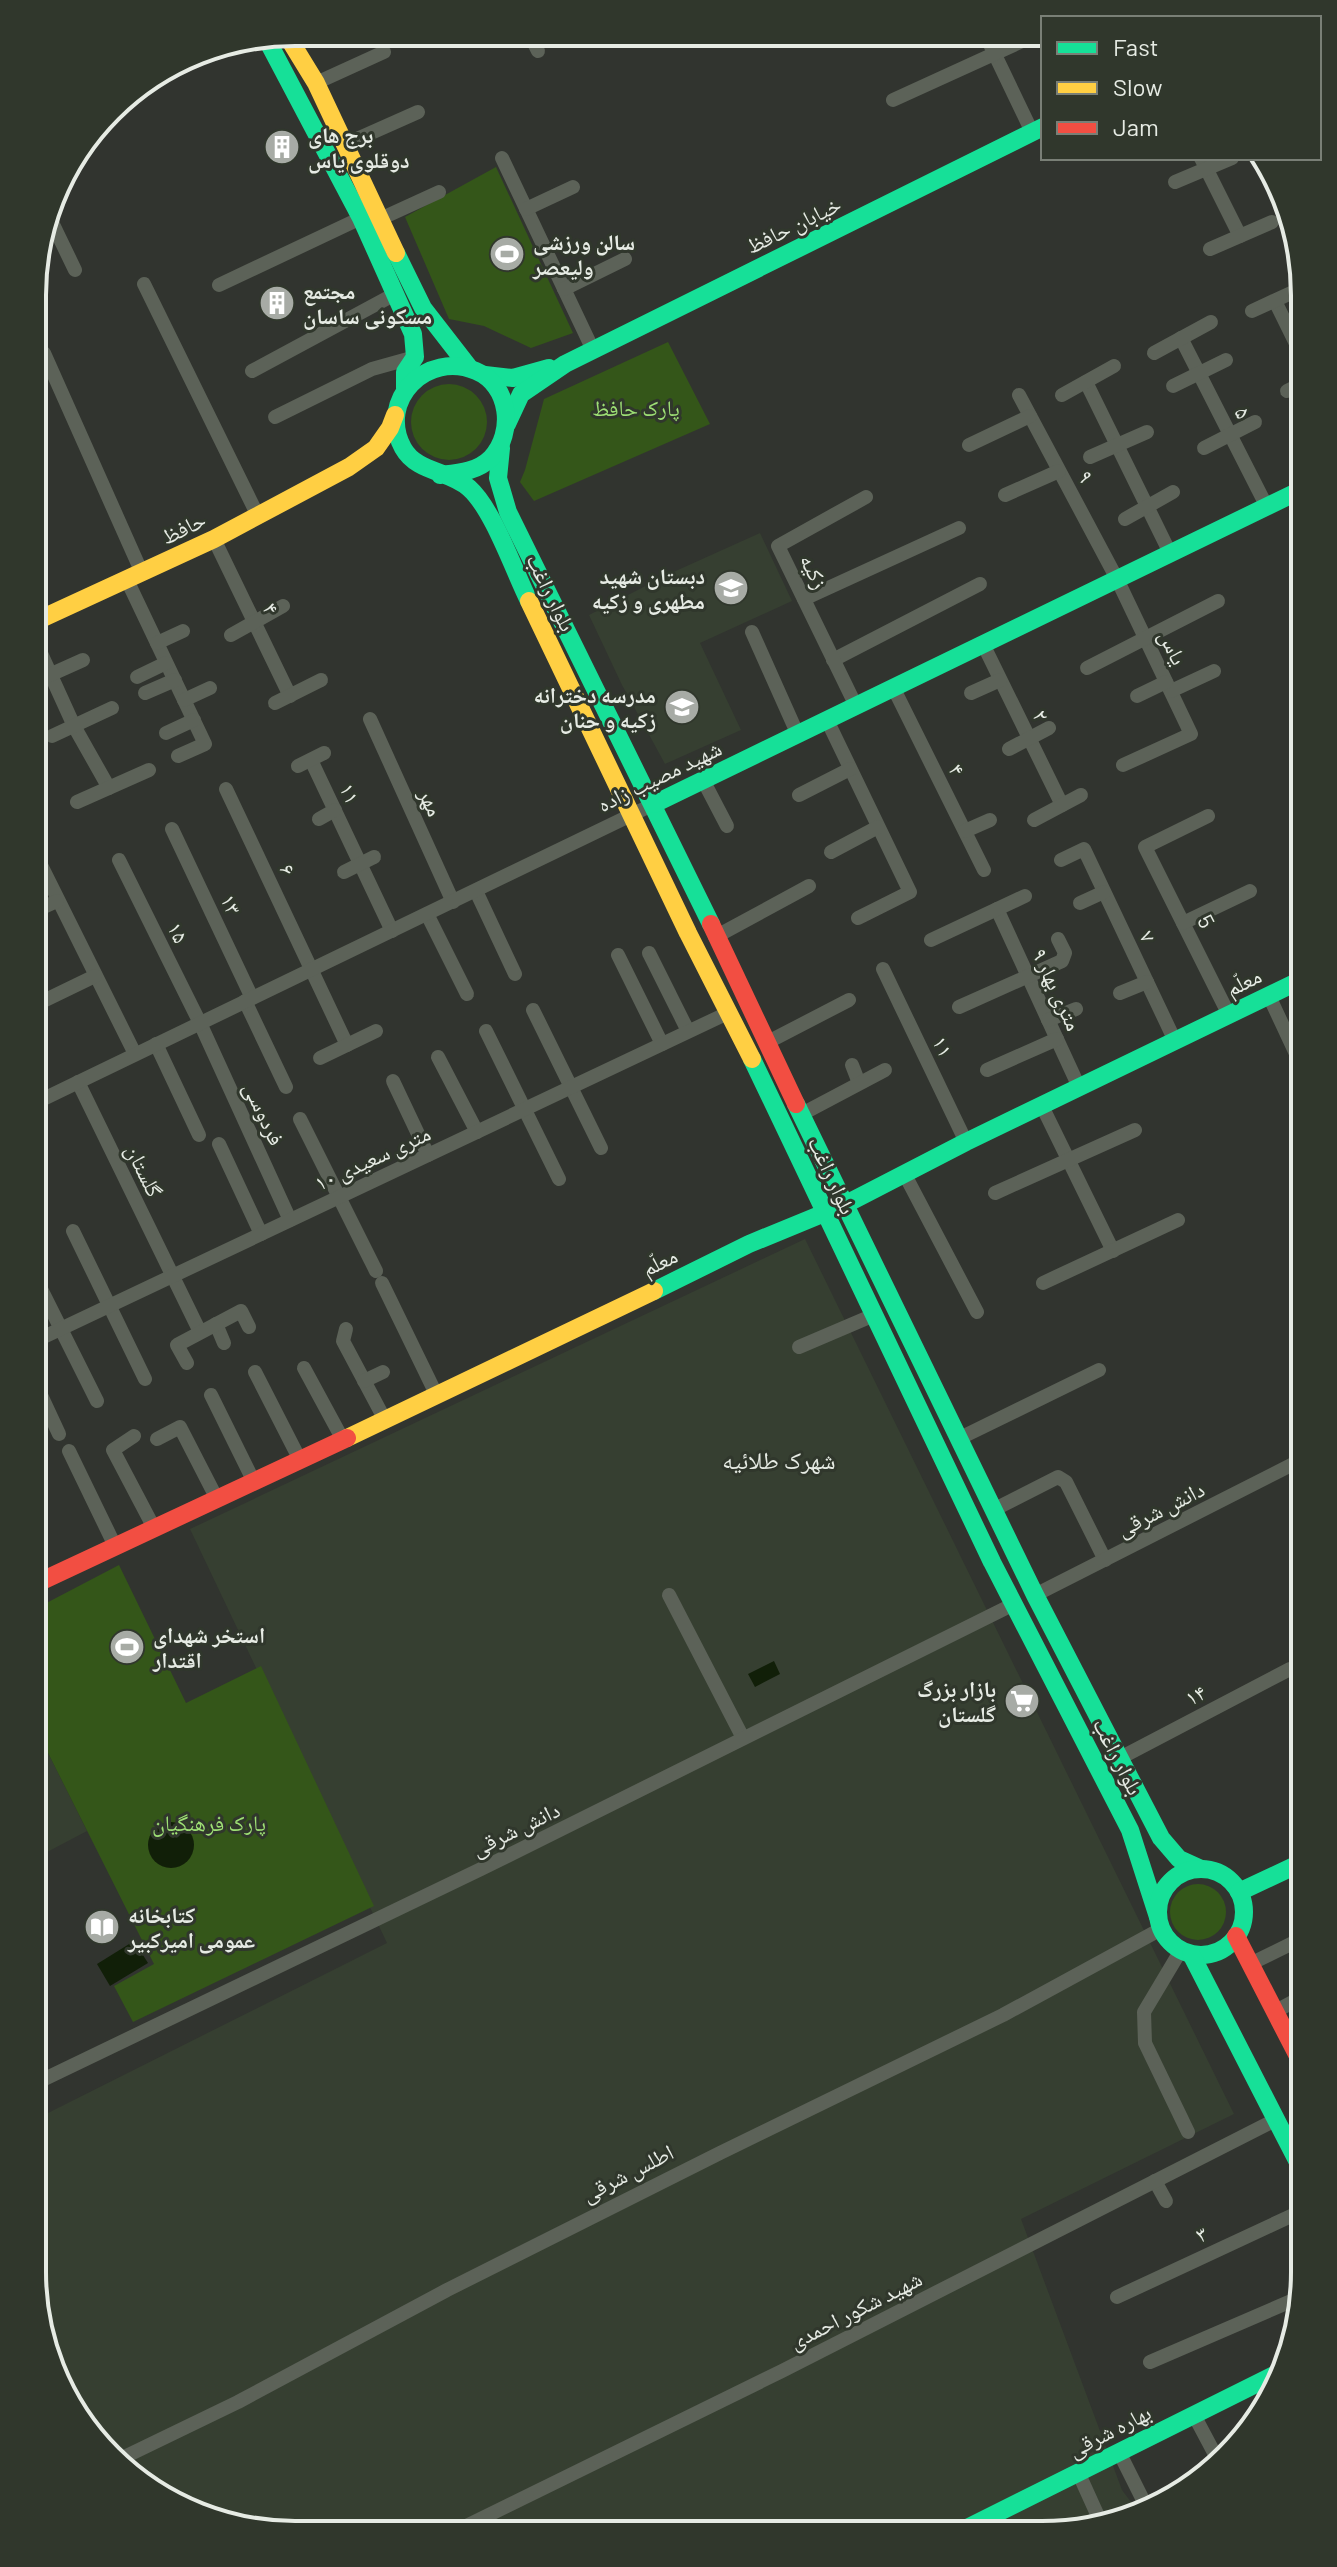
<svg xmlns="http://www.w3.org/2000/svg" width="1337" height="2567" font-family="Barlow,'Noto Naskh Arabic',sans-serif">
<rect width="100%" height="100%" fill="#31342f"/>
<g fill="#363f31">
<path d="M760,533L792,601L700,643L741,730L665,764L622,685L589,615L669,574Z"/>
<path d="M805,1239L1234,2114L1021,2219L1122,2490L1140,2514L1126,2521L1042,2535L260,2533L194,2515L122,2470L46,2356L32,2272V2121L387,1943L190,1529Z"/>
<path d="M41,1739L87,1831L32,1860L33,1743Z"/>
</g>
<g fill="#345619">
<path d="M496,167L573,333L531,348L484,326L449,319L405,217Z"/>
<path d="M668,342L710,424L534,501L520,482L525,470L544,399Z"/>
<circle cx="449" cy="422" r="38"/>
<path d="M119,1565L186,1703L261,1666L374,1906L133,2022L114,1986L154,1964L33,1723V1610Z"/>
<circle cx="1198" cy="1912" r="28"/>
</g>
<g fill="#111f08">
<path d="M774,1661L780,1674L755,1687L748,1674Z"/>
<circle cx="171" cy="1845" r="23"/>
<path d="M134,1941L148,1963L110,1986L97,1964Z"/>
</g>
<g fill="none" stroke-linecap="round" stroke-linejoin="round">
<g stroke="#5c6258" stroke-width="14">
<path d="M529,33L538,51"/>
<path d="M986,36L1032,132"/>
<path d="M858,40L868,36"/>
<path d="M316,83L384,52"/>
<path d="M893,100L1031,37"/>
<path d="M346,144L418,112"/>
<path d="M502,158L593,350"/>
<path d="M1201,158L1240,236"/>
<path d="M1175,182L1232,158"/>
<path d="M526,209L573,187"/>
<path d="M48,214L75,270"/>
<path d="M380,219L439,192"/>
<path d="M1210,249L1272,222"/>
<path d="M144,284L258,516"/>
<path d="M219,285L361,218"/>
<path d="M564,289L625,259"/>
<path d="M1275,301L1305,362"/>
<path d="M1252,311L1304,287"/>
<path d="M1181,338L1267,507"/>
<path d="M44,353L142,573"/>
<path d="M1154,353L1211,322"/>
<path d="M252,371L395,294"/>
<path d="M1086,382L1170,553"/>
<path d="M1173,386L1226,360"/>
<path d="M1287,391L1305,382"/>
<path d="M1019,395L1117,579L1191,734L1123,765"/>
<path d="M1062,395L1114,366"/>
<path d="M275,417L372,369L415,357"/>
<path d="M969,445L1030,416"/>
<path d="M1204,448L1255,422"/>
<path d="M1090,457L1147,432"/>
<path d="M1005,495L1059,471"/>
<path d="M1125,519L1173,492"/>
<path d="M214,539L290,696"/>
<path d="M127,580L205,744L178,756"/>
<path d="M804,599L959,528"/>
<path d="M752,632L798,735"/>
<path d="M231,635L283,606"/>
<path d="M34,638L74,726L109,788"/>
<path d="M157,643L183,631"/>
<path d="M983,644L1062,805"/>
<path d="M833,660L980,584"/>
<path d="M1087,668L1218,601"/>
<path d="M137,677L166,663"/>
<path d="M34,682L83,660"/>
<path d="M893,687L984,870"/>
<path d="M1171,691L1214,671"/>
<path d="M145,693L175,680"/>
<path d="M971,693L1000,680"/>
<path d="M1137,696L1166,682"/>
<path d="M184,700L210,688"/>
<path d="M275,703L321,680"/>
<path d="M856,706L778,546L866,497"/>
<path d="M370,719L453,902"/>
<path d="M827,720L910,892L858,918"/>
<path d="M166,733L194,720"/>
<path d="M52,736L112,708"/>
<path d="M1009,749L1049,728"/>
<path d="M311,760L392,931"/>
<path d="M298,766L324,753"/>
<path d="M703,780L727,826"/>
<path d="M226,789L347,1045"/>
<path d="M799,795L850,769"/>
<path d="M77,802L149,770"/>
<path d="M1208,816L1145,847L1229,1015"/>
<path d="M319,819L335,810"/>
<path d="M1034,820L1081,795"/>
<path d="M172,829L252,998"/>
<path d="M965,831L990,820"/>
<path d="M34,851L135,1054"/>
<path d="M831,852L878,827"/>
<path d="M119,860L200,1023L290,1220"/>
<path d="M1061,860L1084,849L1175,1041"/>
<path d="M344,872L374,857"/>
<path d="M476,891L515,974"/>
<path d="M1080,903L1104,892"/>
<path d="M997,909L1079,1087"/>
<path d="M33,912L57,901"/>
<path d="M427,914L467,994"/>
<path d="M1183,923L1250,891"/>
<path d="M715,937L809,886"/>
<path d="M931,940L1025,896"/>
<path d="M649,953L688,1031"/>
<path d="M618,955L662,1044"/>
<path d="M883,969L966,1142"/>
<path d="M1120,993L1147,982"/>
<path d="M1269,996L1305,1073"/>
<path d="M245,1001L286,1087"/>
<path d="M33,1006L95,976"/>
<path d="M959,1007L1062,961L1065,953L1058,939"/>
<path d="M533,1010L601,1148"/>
<path d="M1048,1020L1076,1009"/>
<path d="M486,1031L559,1179"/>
<path d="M766,1043L849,1000"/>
<path d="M156,1044L199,1135"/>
<path d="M438,1057L477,1132"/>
<path d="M320,1058L376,1031"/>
<path d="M852,1065L859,1083"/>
<path d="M987,1070L1057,1039"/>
<path d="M393,1081L428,1155"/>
<path d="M78,1082L200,1332"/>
<path d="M33,1104L654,804"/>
<path d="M1042,1106L1113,1251"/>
<path d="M800,1115L885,1070"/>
<path d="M300,1119L376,1271"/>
<path d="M219,1144L261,1234"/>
<path d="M904,1173L977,1312"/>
<path d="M995,1193L1135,1130"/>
<path d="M73,1231L145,1379"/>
<path d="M33,1273L97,1401"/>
<path d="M382,1283L437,1396"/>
<path d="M1043,1283L1178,1220"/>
<path d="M216,1324L224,1343"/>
<path d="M346,1329L343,1341L385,1420"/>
<path d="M33,1342L730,1012"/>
<path d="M799,1347L874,1315"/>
<path d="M187,1363L177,1345L241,1311L249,1327"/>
<path d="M304,1368L343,1440"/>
<path d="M255,1372L300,1460"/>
<path d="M33,1378L59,1434"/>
<path d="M364,1381L383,1372"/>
<path d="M211,1395L254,1482"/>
<path d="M134,1436L113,1450L154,1528"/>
<path d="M960,1438L1099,1370"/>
<path d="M157,1439L180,1427L217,1499"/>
<path d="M69,1451L115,1546"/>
<path d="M995,1509L1058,1477L1066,1482L1105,1560"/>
<path d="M669,1595L743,1738"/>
<path d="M1035,1595L1305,1458"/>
<path d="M1120,1758L1290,1669"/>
<path d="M1181,1950L1144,2012L1145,2043L1188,2132"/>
<path d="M1250,1964L1305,1937"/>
<path d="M32,1993L37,2002"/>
<path d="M1276,2011L1304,1996"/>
<path d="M32,2085L481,1869L1014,1604"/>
<path d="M1155,2181L1166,2201"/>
<path d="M1117,2297L1304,2210"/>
<path d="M1150,2362L1303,2296"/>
<path d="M1194,2415L1219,2462"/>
<path d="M1119,2452L1148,2510"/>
<path d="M116,2461L238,2402L447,2290L720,2153L1003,2015L1161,1929"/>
<path d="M1078,2472L1102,2525"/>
<path d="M452,2533L782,2371L1277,2119"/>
</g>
<g stroke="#16e098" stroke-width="18">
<path d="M266,38L361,218L413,334L415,357L405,372V388"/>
<path d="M396,253L423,308L468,366"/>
<path d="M485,375L513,378L549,368"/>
<path d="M507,424L521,394L565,364L1043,127"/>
<path d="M501,448L498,478L508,512L711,924"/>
<path d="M440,475C458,473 477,472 491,458C515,433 510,385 476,371C427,350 377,400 403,448C417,473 449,470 469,488C493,509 514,571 529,601"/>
<path d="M654,804L1305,488"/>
<path d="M752,1059L992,1562L1130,1830L1158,1917"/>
<path d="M796,1104L1035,1595L1161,1838L1179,1859L1201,1869"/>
<path d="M654,1291L749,1244L844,1205L966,1142L1305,978"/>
<circle cx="1201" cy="1912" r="43"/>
<path d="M1239,1892L1305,1861"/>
<path d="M1191,1954L1304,2174"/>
<path d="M953,2535L1286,2369"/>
</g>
<g stroke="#ffcf43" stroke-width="18">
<path d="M286,34L316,83L396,253"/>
<path d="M529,601L688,933L752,1059"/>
<path d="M34,622L214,539L349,467L376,448L390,428L395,415"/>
<path d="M347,1438L654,1291"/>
</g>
<g stroke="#f24e42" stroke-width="18">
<path d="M711,924L796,1104"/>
<path d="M33,1585L347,1438"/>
<path d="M1236,1936L1304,2068"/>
</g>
</g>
<defs>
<symbol id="building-disc" viewBox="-11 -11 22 22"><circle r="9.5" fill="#a7aba5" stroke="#30372c"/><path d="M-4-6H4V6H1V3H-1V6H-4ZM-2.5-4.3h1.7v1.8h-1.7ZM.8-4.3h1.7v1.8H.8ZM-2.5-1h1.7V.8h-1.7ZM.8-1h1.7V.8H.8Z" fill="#fff"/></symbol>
<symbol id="stadium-disc" viewBox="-11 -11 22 22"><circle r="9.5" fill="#a7aba5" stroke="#30372c"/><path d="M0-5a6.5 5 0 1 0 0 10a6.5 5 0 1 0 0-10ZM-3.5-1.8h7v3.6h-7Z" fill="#fff"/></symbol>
<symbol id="school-disc" viewBox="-11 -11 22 22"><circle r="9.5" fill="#a7aba5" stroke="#30372c"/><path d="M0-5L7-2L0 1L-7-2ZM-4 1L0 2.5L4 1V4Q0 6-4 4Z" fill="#fff"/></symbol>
<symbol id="supermarket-disc" viewBox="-11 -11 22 22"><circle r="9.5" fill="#a7aba5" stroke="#30372c"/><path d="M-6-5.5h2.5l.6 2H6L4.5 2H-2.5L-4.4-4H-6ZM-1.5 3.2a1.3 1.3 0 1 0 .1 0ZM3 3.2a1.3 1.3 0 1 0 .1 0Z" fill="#fff"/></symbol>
<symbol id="library-disc" viewBox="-11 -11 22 22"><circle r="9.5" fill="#a7aba5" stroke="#30372c"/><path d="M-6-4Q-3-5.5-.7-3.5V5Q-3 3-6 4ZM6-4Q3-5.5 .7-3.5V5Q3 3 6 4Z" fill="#fff"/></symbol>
</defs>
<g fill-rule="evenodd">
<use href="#building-disc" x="262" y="127" width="40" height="40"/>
<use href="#stadium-disc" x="487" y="234" width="40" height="40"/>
<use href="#building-disc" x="257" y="283" width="40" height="40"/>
<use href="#school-disc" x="711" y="568" width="40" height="40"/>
<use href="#school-disc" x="662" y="687" width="40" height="40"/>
<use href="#stadium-disc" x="107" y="1627" width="40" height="40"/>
<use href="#supermarket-disc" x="1002" y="1681" width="40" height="40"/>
<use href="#library-disc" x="82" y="1907" width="40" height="40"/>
</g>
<g text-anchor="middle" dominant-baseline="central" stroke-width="6" stroke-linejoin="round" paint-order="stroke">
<g font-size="22" font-weight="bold" fill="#e6ebe4" stroke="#30372c" text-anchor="start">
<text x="308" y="134">برج های<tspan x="308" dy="25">دوقلوی یاس</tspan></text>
<text x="533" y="241">سالن ورزشی<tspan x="533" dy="25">ولیعصر</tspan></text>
<text x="303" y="290">مجتمع<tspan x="303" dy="25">مسکونی ساسان</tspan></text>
<text x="705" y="575" text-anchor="end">دبستان شهید<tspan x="705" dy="25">مطهری و زکیه</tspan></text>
<text x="656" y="694" text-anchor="end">مدرسه دخترانه<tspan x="656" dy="25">زکیه و حنان</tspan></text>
<text x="153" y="1634">استخر شهدای<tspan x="153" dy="25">اقتدار</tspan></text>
<text x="996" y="1688" text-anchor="end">بازار بزرگ<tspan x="996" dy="25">گلستان</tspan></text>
<text x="128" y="1914">کتابخانه<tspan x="128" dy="25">عمومی امیرکبیر</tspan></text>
</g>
<g font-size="22" fill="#e6ebe4" stroke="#30372c">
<text transform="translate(793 224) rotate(-26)">خیابان حافظ</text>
<text transform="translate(1244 412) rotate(63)">۵</text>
<text transform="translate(1087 476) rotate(62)">۹</text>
<text transform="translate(183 527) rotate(-26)">حافظ</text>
<text transform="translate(815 571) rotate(64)">زکیه</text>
<text transform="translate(552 592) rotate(64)">بلوار راغب</text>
<text transform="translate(272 608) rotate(64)">۴</text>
<text transform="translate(1174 647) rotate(65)">یاس</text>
<text transform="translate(1042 715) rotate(64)">۲</text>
<text transform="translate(958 769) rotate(63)">۴</text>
<text transform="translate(659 775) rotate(-26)">شهید مصیب زاده</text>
<text transform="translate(351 793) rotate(65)">۱۱</text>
<text transform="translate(432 802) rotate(66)">مهر</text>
<text transform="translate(289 869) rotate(64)">۶</text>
<text transform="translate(232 904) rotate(65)">۱۳</text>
<text transform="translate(1207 921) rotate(63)">5</text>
<text transform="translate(179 932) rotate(64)">۱۵</text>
<text transform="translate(1149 936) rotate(65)">۷</text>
<text transform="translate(1243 981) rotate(-26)">معلّم</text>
<text transform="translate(1058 989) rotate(65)">۹ متری بهار</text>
<text transform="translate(944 1046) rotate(64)">۱۱</text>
<text transform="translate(265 1113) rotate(65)">فردوسی</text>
<text transform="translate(372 1157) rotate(-25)">۱۰ متری سعیدی</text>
<text transform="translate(145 1170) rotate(64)">گلستان</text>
<text transform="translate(833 1175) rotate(65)">بلوار راغب</text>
<text transform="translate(659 1261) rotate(-26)">معلّم</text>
<text transform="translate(1160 1508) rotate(-27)">دانش شرقی</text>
<text transform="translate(1195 1694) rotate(-27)">۱۴</text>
<text transform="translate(1119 1756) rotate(63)">بلوار راغب</text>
<text transform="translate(515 1828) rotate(-26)">دانش شرقی</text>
<text transform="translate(627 2172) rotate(-27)">اطلس شرقی</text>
<text transform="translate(1201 2233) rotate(-25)">۳</text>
<text transform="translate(855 2309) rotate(-27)">شهید شکور احمدی</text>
<text transform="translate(1109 2430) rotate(-27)">بهاره شرقی</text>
</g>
<g font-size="22" fill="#9ee075" stroke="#30372c">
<text x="636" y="407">پارک حافظ</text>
<text x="209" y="1822">پارک فرهنگیان</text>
</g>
<g font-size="24" fill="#e6ebe4" stroke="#30372c">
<text x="779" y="1459">شهرک طلائیه</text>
</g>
</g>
<path d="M0 0H1337V2567H0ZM295 46H1042A249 249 0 0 1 1291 295V2272A249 249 0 0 1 1042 2521H295A249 249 0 0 1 46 2272V295A249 249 0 0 1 295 46Z" fill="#30372c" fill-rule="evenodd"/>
<path fill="none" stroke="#e6ebe4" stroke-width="4" d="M295 46H1042A249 249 0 0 1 1291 295V2272A249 249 0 0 1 1042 2521H295A249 249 0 0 1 46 2272V295A249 249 0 0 1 295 46Z"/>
<rect x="1041" y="16" width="280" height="144" fill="#30372c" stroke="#797f76" stroke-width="2"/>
<rect x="1057" y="42" width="40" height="12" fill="#16e098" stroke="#797f76" stroke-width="2"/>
<text x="1113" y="56" font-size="24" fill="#e6ebe4">Fast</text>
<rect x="1057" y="82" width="40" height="12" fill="#ffcf43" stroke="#797f76" stroke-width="2"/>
<text x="1113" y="96" font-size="24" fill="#e6ebe4">Slow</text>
<rect x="1057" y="122" width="40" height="12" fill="#f24e42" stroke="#797f76" stroke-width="2"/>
<text x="1113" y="136" font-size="24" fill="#e6ebe4">Jam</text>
</svg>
